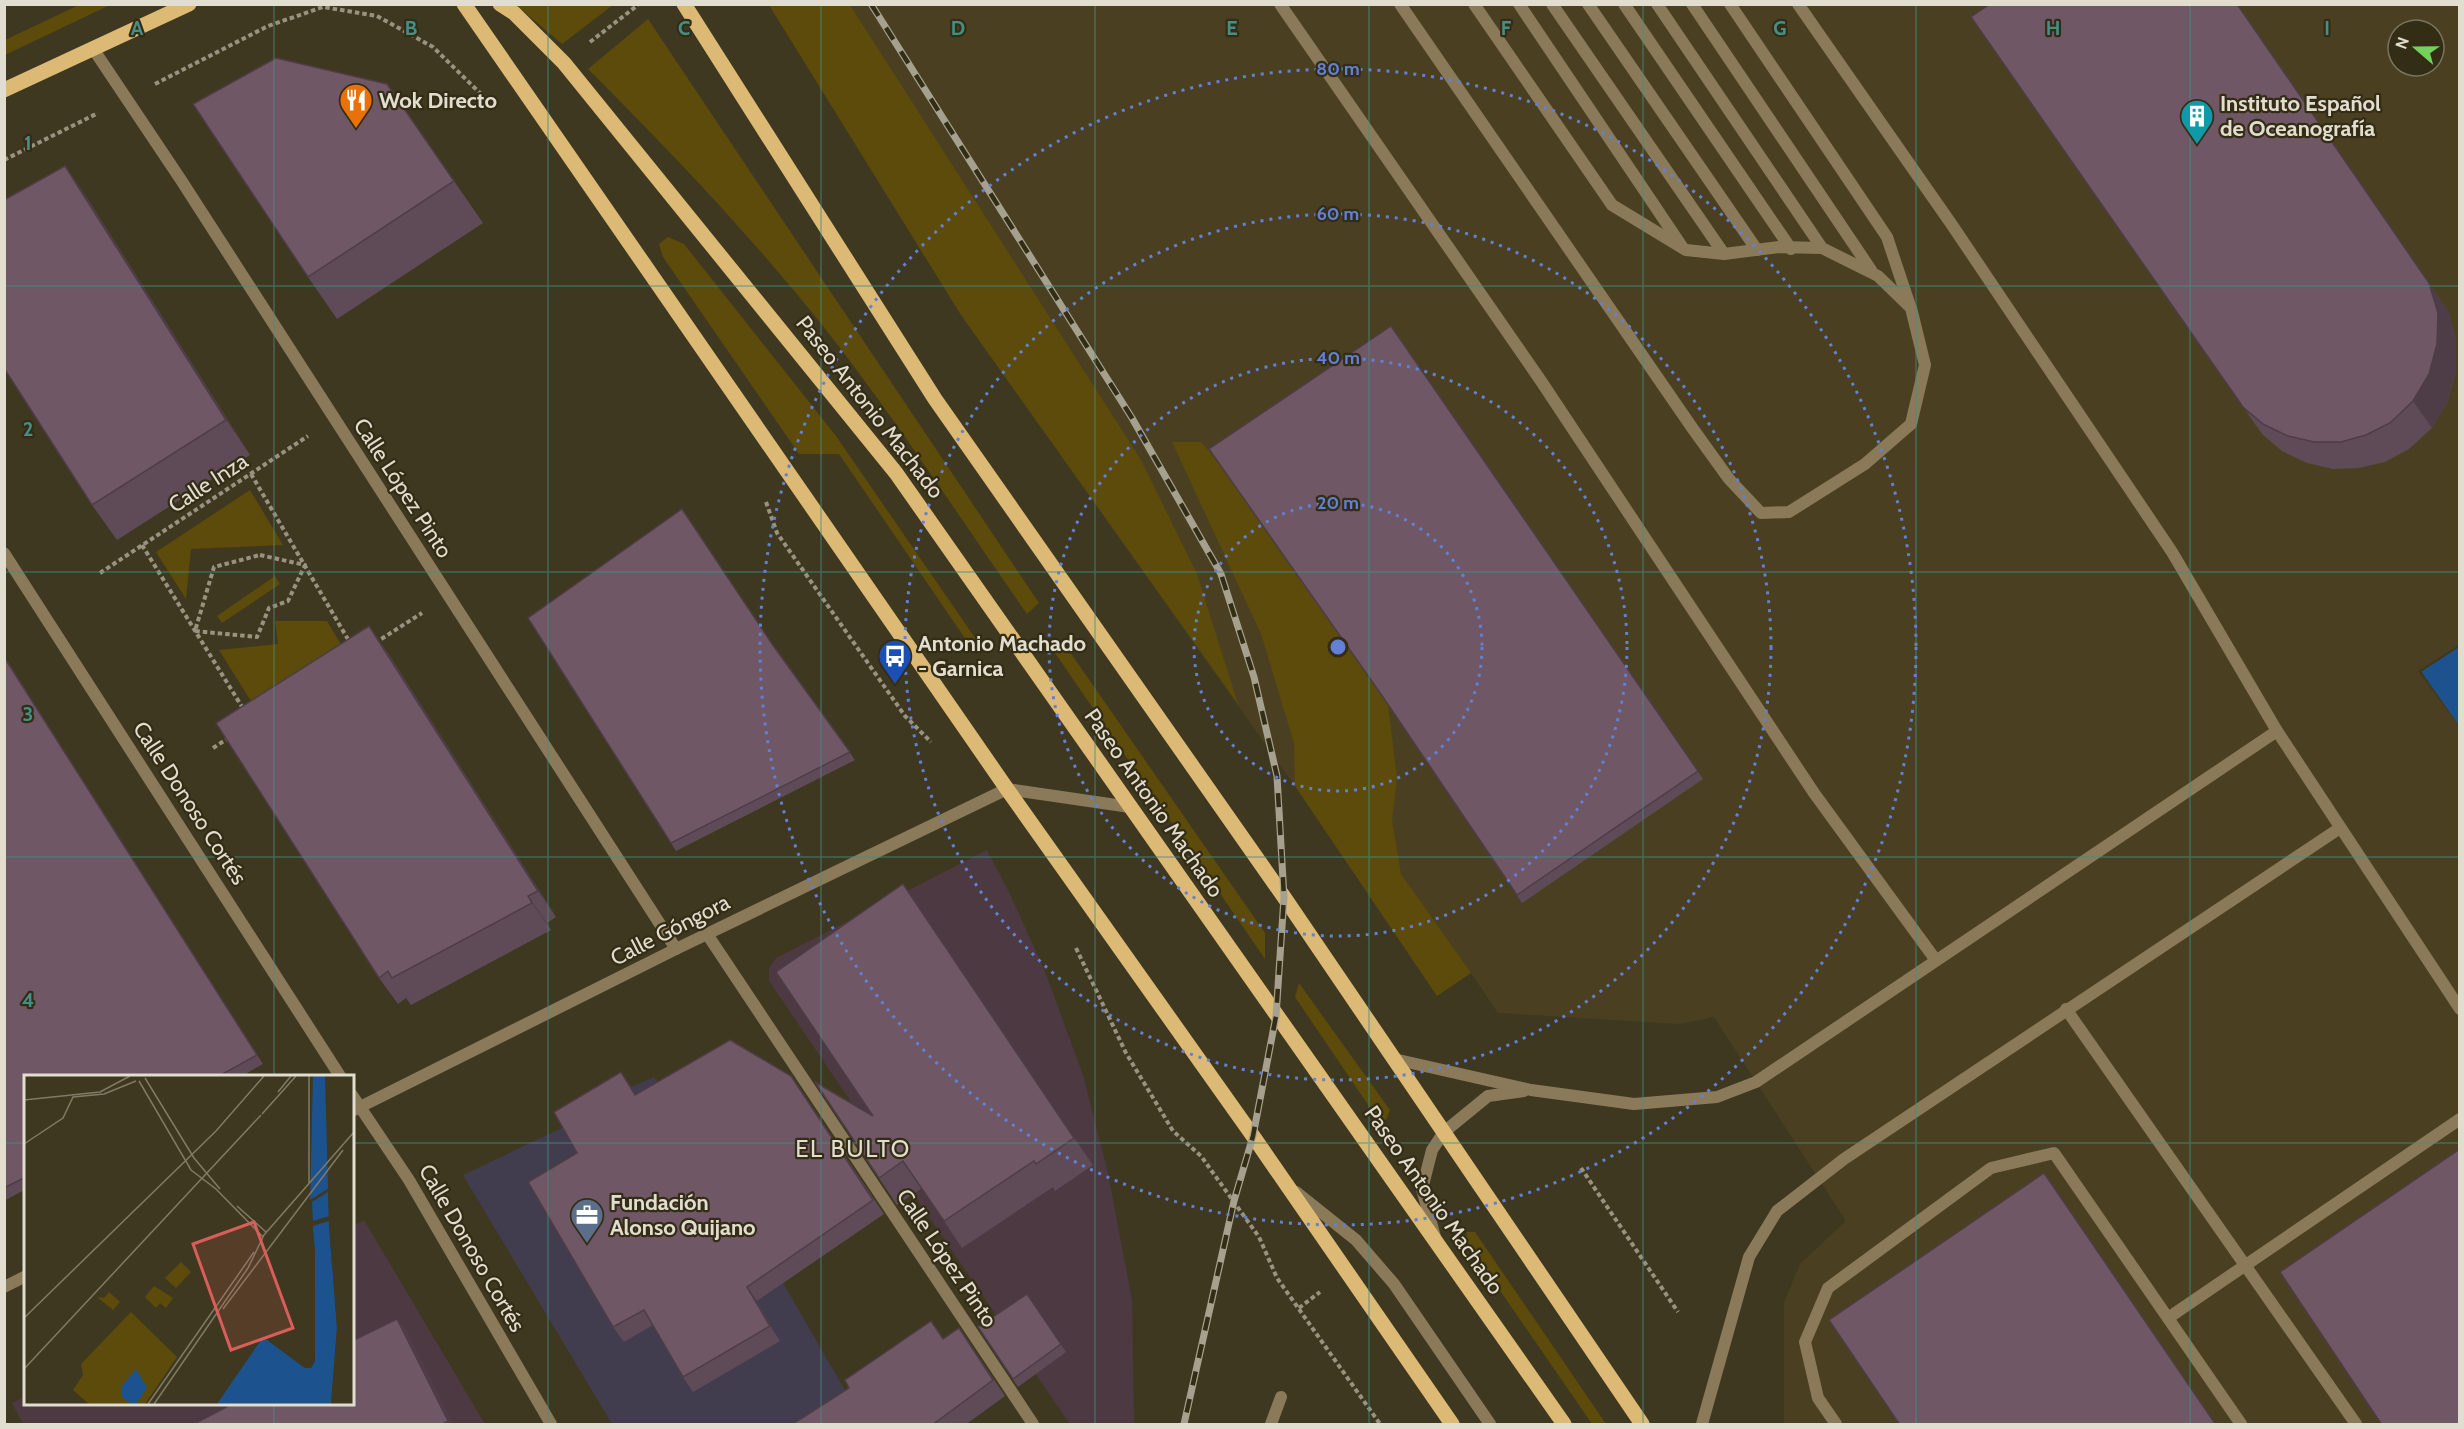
<svg xmlns="http://www.w3.org/2000/svg" width="2464" height="1429" font-family="Cabin,sans-serif">
<rect width="100%" height="100%" fill="#3f3820"/>
<path fill="#413d4e" d="M654,1077L783,1283L850,1399L874,1424H612L463,1175L564,1127L631,1087Z"/>
<path fill="#4a4021" fill-rule="evenodd" d="M769,5H2459V647L2421,672L2460,725L2459,1424H1784V1303L1800,1264L1846,1221L1714,1017L1680,1024L1498,1013L1471,973L1437,996L1295,786L961,315ZM2398,30H2434V66H2398Z"/>
<g fill="#4c3942">
<path d="M987,850L1010,894L1044,969L1083,1075L1108,1173L1132,1300L1134,1424L1069,1423L769,981V968L776,958Z"/>
<path d="M364,1220L485,1424H23L12,1403L25,1396L26,1404H352L353,1226Z"/>
</g>
<g fill="#5c4b0a">
<path d="M79,5H110L5,55V40Z"/>
<path d="M516,5H613L562,44Z"/>
<path d="M769,5H850L1141,460L1197,574L1238,704L961,315Z"/>
<path d="M648,19L1039,603L1027,614C962,521 900,425 830,335C755,240 673,154 588,69Z"/>
<path d="M668,237L684,244L836,436L982,648L975,653L839,454H799L663,257L659,244Z"/>
<path d="M1172,442H1201L1214,457L1388,704L1397,778L1392,821L1401,874L1471,973L1437,996L1295,786L1294,743L1261,634Z"/>
<path d="M250,490L283,545L191,549L186,599L156,552Z"/>
<path d="M275,576L280,584L222,623L217,616Z"/>
<path d="M275,621H327L345,651L254,706L219,650L278,644Z"/>
<path d="M1063,642L1265,933V959L1053,650Z"/>
<path d="M1299,983L1390,1110L1386,1120L1377,1118L1295,997Z"/>
<path d="M1467,1232H1475L1606,1424H1592L1466,1241Z"/>
</g>
<path fill="#1c538e" d="M2459,647V725L2421,671Z"/>
<path fill="#3f3820" d="M2460,644L2459,647L2421,672L2460,728L2418,671Z"/>
<g fill="none" stroke-linecap="round" stroke-linejoin="round">
<g stroke="#989280" stroke-width="4" stroke-dasharray="4.5 3" stroke-linecap="butt">
<path d="M590,42L638,5"/>
<path d="M155,84L268,26L323,7L377,16L433,47L487,100"/>
<path d="M4,160L98,113"/>
<path d="M251,474L349,641"/>
<path d="M766,502L777,533L905,716L931,742"/>
<path d="M142,545L244,710"/>
<path d="M260,555L305,565L288,601L269,608L257,637L195,631L214,567Z"/>
<path d="M100,573L308,436"/>
<path d="M375,643L422,613"/>
<path d="M213,748L230,737"/>
<path d="M1076,948L1126,1053L1173,1131L1201,1156L1259,1237L1277,1278L1380,1424"/>
<path d="M1581,1168L1678,1312"/>
<path d="M1299,1308L1320,1292"/>
</g>
<g stroke="#8a7a59" stroke-width="12">
<path d="M1280,4L1541,381L1814,793L1935,959"/>
<path d="M1400,4L1693,429L1729,479L1761,513L1789,512L1865,464L1911,424L1925,365L1911,308L1878,276L1822,248L1779,247L1724,254L1686,250L1612,205L1474,4"/>
<path d="M1519,4L1681,245"/>
<path d="M1552,4L1724,254"/>
<path d="M1588,4L1757,250"/>
<path d="M1624,4L1791,249"/>
<path d="M1657,4L1822,248"/>
<path d="M1692,4L1871,270"/>
<path d="M1730,4L1887,237L1910,306"/>
<path d="M1798,4L1952,225L2172,552L2277,731"/>
<path d="M1007,789L1130,807"/>
<path d="M2066,1009L2356,1424"/>
<path d="M1394,1059L1531,1090L1634,1104L1717,1097L1756,1082L2277,731L2460,1009"/>
<path d="M1296,1192L1356,1240L1394,1284L1490,1424"/>
<path d="M1435,1237L1422,1189L1432,1150L1444,1132L1488,1096L1524,1091"/>
<path d="M2168,1318L2460,1119"/>
<path d="M1271,1424L1281,1397"/>
<path d="M1702,1424L1749,1257L1777,1211L1844,1159L2340,828"/>
<path d="M1836,1424L1818,1398L1805,1342L1828,1288L1991,1168L2054,1153L2241,1424"/>
</g>
<g stroke="#8a7a59" stroke-width="12">
<path d="M94,50L181,180L676,949"/>
<path d="M4,553L340,1076"/>
<path d="M707,934L1033,1424"/>
<path d="M352,1095L409,1180L551,1424"/>
<path d="M352,1111L676,949L1007,789"/>
<path d="M4,1287L26,1276"/>
</g>
<g stroke="#dcba75" stroke-width="15">
<path d="M464,4L1007,789L1253,1136L1452,1424"/>
<path d="M500,4L514,13L564,63L896,473L1564,1424"/>
<path d="M684,4L935,399L1284,897L1642,1424"/>
<path d="M4,90L189,4"/>
</g>
<defs>
<path id="rail" d="M871,4L1132,418L1221,574L1254,677L1277,776L1284,897L1276,1016L1253,1136L1234,1201L1184,1424"/>
</defs>
<use href="#rail" stroke="#a6a18f" stroke-width="7"/>
<use href="#rail" stroke="#342d16" stroke-width="4.5" stroke-dasharray="14" stroke-linecap="butt"/>
</g>
<g fill="#5f4b57">
<path d="M1971,17L2448,310L2456,340V371L2448,401L2432,428L2409,449L2385,462L2359,468L2333,469L2307,463L2282,451L2262,434Z"/>
<path d="M387,84L483,223L337,319L308,277Z"/>
<path d="M65,166L89,201L250,455L117,540L92,505Z"/>
<path d="M1391,326L1703,779L1522,903L1383,697Z"/>
<path d="M776,649L855,760L676,851L671,843Z"/>
<path d="M388,653L556,917L547,923L551,930L411,1005L406,998L398,1004L379,978Z"/>
<path d="M4,656L263,1064L240,1077H26V1189L4,1201Z"/>
<path d="M922,911L1093,1165L1055,1191L1053,1187L962,1248L922,1188L897,1205L879,1178L873,1116Z"/>
<path d="M621,1072L636,1095L791,1076L884,1214L757,1301L780,1341L693,1392L683,1377L653,1325L624,1342L613,1327L577,1153Z"/>
<path d="M1027,1294L1066,1352L1018,1387L978,1327Z"/>
<path d="M397,1319L407,1333L453,1425H192Z"/>
<path d="M959,1328L1005,1396L965,1425H791L944,1339Z"/>
</g>
<g fill="#4e3d47">
<path d="M2237,4L2448,310L2456,340V371L2448,401L2432,428L2413,401Z"/>
<path d="M65,166L89,201L250,455L226,420Z"/>
<path d="M369,626L388,653L556,917L538,891Z"/>
<path d="M4,656L263,1064L257,1055Z"/>
<path d="M903,884L922,911L1093,1165L1074,1138Z"/>
<path d="M528,896L547,923L551,930L532,903Z"/>
<path d="M621,1072L631,1087L645,1110L635,1095Z"/>
<path d="M747,1287L757,1301L780,1341L770,1326Z"/>
<path d="M397,1319L407,1333L453,1425H450Z"/>
</g>
<g fill="#6f5765" stroke="#4e3d47" stroke-width="1.5">
<path d="M1990,4H2237L2429,283L2438,313L2437,344L2429,374L2413,401L2390,423L2366,435L2341,442H2314L2288,436L2263,424L2243,407L1971,17Z"/>
<path d="M276,58L387,84L454,181L308,277L193,104Z"/>
<path d="M65,166L226,420L92,505L4,368V200Z"/>
<path d="M1391,326L1698,771L1517,895L1383,697L1209,449Z"/>
<path d="M682,509L772,644L850,752L671,843L528,618Z"/>
<path d="M369,626L538,891L528,896L532,903L392,978L388,971L379,978L216,723Z"/>
<path d="M4,657L257,1055L217,1077H26V1177L4,1188Z"/>
<path d="M903,884L1074,1138L1036,1164L1034,1161L944,1221L903,1161L879,1178L815,1082L873,1116L776,972Z"/>
<path d="M730,1040L791,1076L873,1200L747,1287L770,1326L683,1377L644,1310L613,1327L528,1182L577,1153L554,1112L621,1072L635,1095Z"/>
<path d="M2460,1149V1425H2382L2280,1272Z"/>
<path d="M2044,1173L2216,1425H1900L1829,1320Z"/>
<path d="M1027,1294L1061,1344L1013,1379L978,1327Z"/>
<path d="M397,1319L448,1421L441,1425H192L232,1404H352V1341Z"/>
<path d="M931,1321L943,1339L959,1328L993,1380L932,1425H791L849,1388L845,1380Z"/>
</g>
<path fill="none" stroke="#449086" stroke-width="1.5" stroke-opacity="0.55" d="M274,4V1076M548,4V1424M821,4V1424M1095,4V1424M1369,4V1424M1643,4V1424M1916,4V1424M2190,4V1424M4,286H2460M4,572H2460M4,857H2460M4,1143H26M352,1143H2460M274,1404V1424"/>
<g fill="none" stroke="#6280d5" stroke-width="3" stroke-dasharray="3 6">
<circle cx="1338" cy="647" r="144"/>
<circle cx="1338" cy="647" r="289"/>
<circle cx="1338" cy="647" r="433"/>
<circle cx="1338" cy="647" r="578"/>
</g>
<defs>
<symbol id="restaurant-pin" viewBox="-11 -11 22 30"><path d="M0 17L-7.5 6A9.5 9.5 0 1 1 7.5 6Z" fill="#e8710a" stroke="#342d16"/><path d="M-5-6h1v4h1v-4h1v4h1v-4h1v5L-1.5 .5V6h-2V.5L-5-1ZM5-6V6H3V1.5H1.5Q1.5-4 5-6Z" fill="#fff"/></symbol>
<symbol id="building-pin" viewBox="-11 -11 22 30"><path d="M0 17L-7.5 6A9.5 9.5 0 1 1 7.5 6Z" fill="#0f9aa8" stroke="#342d16"/><path d="M-4-6H4V6H1V3H-1V6H-4ZM-2.5-4.3h1.7v1.8h-1.7ZM.8-4.3h1.7v1.8H.8ZM-2.5-1h1.7V.8h-1.7ZM.8-1h1.7V.8H.8Z" fill="#fff"/></symbol>
<symbol id="bus-pin" viewBox="-11 -11 22 30"><path d="M0 17L-7.5 6A9.5 9.5 0 1 1 7.5 6Z" fill="#1a4fb4" stroke="#342d16"/><path d="M-5-6H5V4H4V6H2V4H-2V6H-4V4H-5ZM-3.5-4V0h7V-4ZM-3.5 1.2v1.5H-2V1.2ZM2 1.2v1.5H3.5V1.2Z" fill="#fff"/></symbol>
<symbol id="office-pin" viewBox="-11 -11 22 30"><path d="M0 17L-7.5 6A9.5 9.5 0 1 1 7.5 6Z" fill="#5c6f8a" stroke="#342d16"/><path d="M-6-3h4V-5.5h4V-3h4V5H-6ZM-1-4.5V-3h2v-1.5ZM-6 0V1H6V0Z" fill="#fff"/></symbol>
</defs>
<g fill-rule="evenodd">
<use href="#restaurant-pin" x="337" y="81" width="38" height="52"/>
<use href="#building-pin" x="2178" y="97" width="38" height="52"/>
<use href="#bus-pin" x="876" y="637" width="38" height="52"/>
<use href="#office-pin" x="568" y="1196" width="38" height="52"/>
</g>
<g text-anchor="middle" dominant-baseline="central" stroke-width="4.5" stroke-linejoin="round" paint-order="stroke">
<g font-size="22" font-weight="bold" fill="#e1ddcf" stroke="#342d16" text-anchor="start">
<text x="379" y="100">Wok Directo</text>
<text x="2220" y="103">Instituto Español<tspan x="2220" dy="25">de Oceanografía</tspan></text>
<text x="918" y="643">Antonio Machado<tspan x="918" dy="25">- Garnica</tspan></text>
<text x="610" y="1202">Fundación<tspan x="610" dy="25">Alonso Quijano</tspan></text>
</g>
<g font-size="22" fill="#e1ddcf" stroke="#342d16">
<text transform="translate(870 407) rotate(52)">Paseo Antonio Machado</text>
<text transform="translate(208 483) rotate(-33)">Calle Inza</text>
<text transform="translate(403 488) rotate(57)">Calle López Pinto</text>
<text transform="translate(190 803) rotate(57)">Calle Donoso Cortés</text>
<text transform="translate(1154 803) rotate(55)">Paseo Antonio Machado</text>
<text transform="translate(670 930) rotate(-27)">Calle Góngora</text>
<text transform="translate(1434 1200) rotate(55)">Paseo Antonio Machado</text>
<text transform="translate(472 1248) rotate(60)">Calle Donoso Cortés</text>
<text transform="translate(947 1258) rotate(56)">Calle López Pinto</text>
</g>
<g font-size="24" letter-spacing="1.5" fill="#e1ddcf" stroke="#342d16">
<text x="853" y="1148">EL BULTO</text>
</g>
</g>
<g transform="translate(24 1075)">
<rect width="330" height="330" fill="#3f3820"/>
<path d="M157,187L167,197L152,213L141,203ZM130,211L149,223L142,233L136,228L132,233L121,222ZM85,217L96,227L89,235L73,222L80,223ZM107,237L153,282L121,329H65L49,315L59,300L57,289Z" fill="#5c4b0a"/>
<path d="M289,1H301L305,152L313,253L307,329H193L239,262L281,293H287L291,286V174L286,129ZM112,294L123,313L112,329H107L97,321V312Z" fill="#1c538e"/>
<path d="M306,105L310,188L308,192L305,146L289,151L291,286L287,293H281L240,262L233,265L240,259L282,290L288,286L286,125L305,113ZM304,117L305,141L289,146L288,127ZM309,196L313,204L315,258L313,301L307,329L313,253ZM228,273L230,275L190,329L191,328Z" fill="#3f3820" fill-rule="evenodd"/>
<path fill="none" stroke="#807a66" stroke-width="1.5" d="M121,3L170,83L196,114M115,6L167,95L192,114L239,162M254,17L267,1M0,25L76,17L106,1M238,39L272,1M0,69L39,43L49,22L80,19L112,6M285,109V1M213,131L242,157M199,234L319,75M0,243L192,56L240,1M0,294L237,40M124,329L230,177M130,329L224,193L240,160L330,57"/>
<path fill="#d95e5a" fill-opacity="0.15" stroke="#d95e5a" stroke-width="3" d="M230,147L269,253L207,275L169,169Z"/>
<rect width="330" height="330" fill="none" stroke="#e1ddcf" stroke-width="3"/>
</g>
<g font-size="20" text-anchor="middle" font-weight="bold" fill="#449086" stroke="#342d16" stroke-width="4.5" stroke-linejoin="round" paint-order="stroke">
<text x="137" y="35">A</text>
<text x="411" y="35">B</text>
<text x="684" y="35">C</text>
<text x="958" y="35">D</text>
<text x="1232" y="35">E</text>
<text x="1506" y="35">F</text>
<text x="1780" y="35">G</text>
<text x="2053" y="35">H</text>
<text x="2327" y="35">I</text>
<text x="28" y="150">1</text>
<text x="28" y="436">2</text>
<text x="28" y="721">3</text>
<text x="28" y="1007">4</text>
</g>
<circle cx="1338" cy="647" r="9" fill="#6280d5" stroke="#342d16" stroke-width="3"/>
<g font-size="18" text-anchor="middle" font-weight="bold" fill="#6280d5" stroke="#342d16" stroke-width="4.5" stroke-linejoin="round" paint-order="stroke">
<text x="1338" y="75">80 m</text>
<text x="1338" y="220">60 m</text>
<text x="1338" y="364">40 m</text>
<text x="1338" y="509">20 m</text>
</g>
<rect width="2464" height="1429" fill="none" stroke="#e1ddcf" stroke-width="12"/>
<g transform="translate(2416 48) rotate(290)"><circle r="28" fill="#342d16" stroke="#797360" stroke-width="1.5"/>
<path d="M0-4.5L10 22L0 15L-10 22Z" fill="#74d25c"/>
<text y="-9" font-size="16" font-weight="bold" text-anchor="middle" fill="#e1ddcf">N</text>
</g>
</svg>
